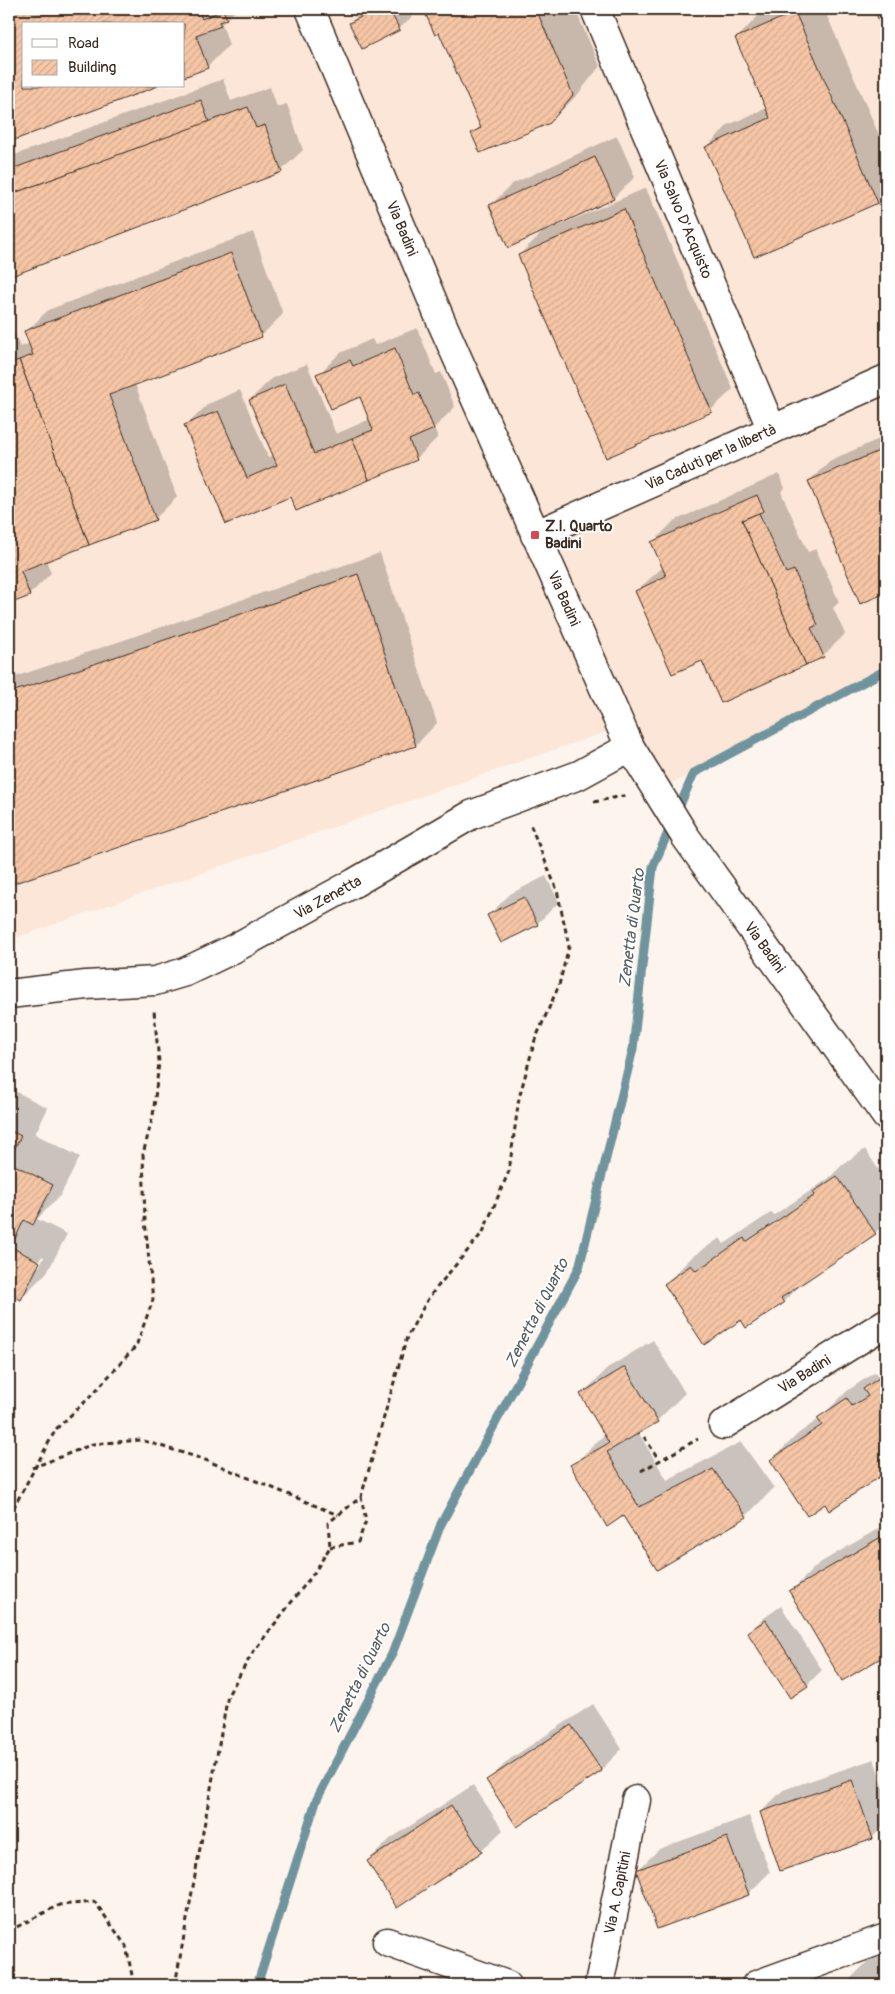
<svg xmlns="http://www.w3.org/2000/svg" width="895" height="1994" font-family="Pangolin,sans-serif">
<defs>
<pattern id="building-hatch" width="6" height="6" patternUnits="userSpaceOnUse" patternTransform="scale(1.25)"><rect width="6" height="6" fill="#f6c6a6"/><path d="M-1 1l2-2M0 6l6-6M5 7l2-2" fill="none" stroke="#d4aa8e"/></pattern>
</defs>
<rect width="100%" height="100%" fill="#fdf4ed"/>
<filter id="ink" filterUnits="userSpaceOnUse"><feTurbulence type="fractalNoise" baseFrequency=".02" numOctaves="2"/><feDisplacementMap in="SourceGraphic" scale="10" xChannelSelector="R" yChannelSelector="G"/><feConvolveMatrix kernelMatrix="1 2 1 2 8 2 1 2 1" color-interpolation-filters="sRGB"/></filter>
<g filter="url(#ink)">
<path fill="#fbe6d8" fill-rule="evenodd" d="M9,9H886V673L651,794L617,728L9,940ZM24,24H184V86H24Z"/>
<g fill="#0003" fill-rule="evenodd">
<path d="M9,9H237L222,24L229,45L208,66L184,75V24H24V86H154L9,140Z"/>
<path d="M365,9H420L399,29L350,23Z"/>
<path d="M434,9H575L600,66L578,94L550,122L473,133L481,125L440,32L428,15Z"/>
<path d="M775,9H824L886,151V193L877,202L707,147L728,125L767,108L737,38L758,16Z"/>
<path d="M223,79L231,101L270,87L277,107L287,104L303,150L281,171L9,276V157Z"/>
<path d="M617,136L635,177L613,198L557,224L558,226L646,188L733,389L711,410L519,255L545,230L490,206L512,184Z"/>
<path d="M253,232L283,314L261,336L135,384L177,497L155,519L46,560L51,573L29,595L9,603V329L13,327L20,347L30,343L26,332L48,310Z"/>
<path d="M417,328L436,374L441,372L455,407L434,428L438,437L416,459L291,495L226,522L186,426L208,404L240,390L268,457L274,455L250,400L272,378L307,364L336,434L370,419L360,395L318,375L340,353L372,339L375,345Z"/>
<path d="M886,436V592L861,603L809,481L831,460Z"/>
<path d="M779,474L785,488L781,492L808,552L816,549L839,602L833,608L845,634L823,656L703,659L636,591L663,567L652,543L674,521Z"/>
<path d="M380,553L437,723L416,745L9,884V679Z"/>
<path d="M546,876L559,902L537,924L489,915L510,894Z"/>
<path d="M9,1088L48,1108L35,1134L80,1157L60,1196L37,1219L67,1234L48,1271L20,1299L9,1293ZM42,1256L44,1257L39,1267H36Z"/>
<path d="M865,1149L886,1181V1222L875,1233L805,1281L783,1302L747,1327L742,1318L665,1284L693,1256L720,1238L724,1244L772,1212L774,1215L828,1179L842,1165Z"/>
<path d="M653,1340L685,1393L657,1421L638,1432L667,1480L741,1442L774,1488L746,1516L657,1569L624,1515L572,1466L605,1434L582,1394L609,1367Z"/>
<path d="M886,1368V1470L825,1503L771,1460L799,1433L819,1419L847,1391L875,1372L878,1376Z"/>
<path d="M886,1524V1653L843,1679L791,1591L818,1564Z"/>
<path d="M781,1606L822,1670L807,1685L749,1632L764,1618Z"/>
<path d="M593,1704L622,1749L601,1770L488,1780L510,1759Z"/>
<path d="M874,1759L886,1795V1824L872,1838L761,1812L783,1790Z"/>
<path d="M473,1785L503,1830L481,1851L368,1861L390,1839Z"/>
<path d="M749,1816L770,1872L748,1894L637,1871L659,1849Z"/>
<path d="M886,1956V1985H844L869,1960Z"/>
<path d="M441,1978L466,1985H434Z"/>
</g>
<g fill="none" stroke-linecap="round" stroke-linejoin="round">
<path stroke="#6f949d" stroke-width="9" d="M257,1985L316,1801L392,1654L441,1524L579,1268L633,1049L653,867L694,773L886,670"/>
</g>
<g fill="url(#building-hatch)" stroke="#3b2a1e">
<path d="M9,9H198L202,19L223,10L227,19L219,22L221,26L196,35L208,68L184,77V24H24V86H158L9,142Z"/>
<path d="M377,9H389L400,30L362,49L349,23Z"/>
<path d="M440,9H536L573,95L550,123L480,153L471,133L481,128L439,33L435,35L426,15Z"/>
<path d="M874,9H886V38Z"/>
<path d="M795,12L878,203L754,257L705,147L770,118L735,38Z"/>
<path d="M201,100L209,122L9,195V170Z"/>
<path d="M248,107L256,128L265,125L282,172L9,277V195Z"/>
<path d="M595,157L614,199L508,248L489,205Z"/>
<path d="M624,209L712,412L606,458L518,255Z"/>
<path d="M231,253L262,337L109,395L156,520L89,545L19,360L33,355L24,331Z"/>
<path d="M395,348L414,395L419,393L434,429L409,440L417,460L369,480L352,438L373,430L360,397L331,409L316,374L350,360L353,366Z"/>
<path d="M19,360L89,545L21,571L30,596L9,604V364Z"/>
<path d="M285,384L314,454L352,438L369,480L296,511L290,497L226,524L184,425L218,411L247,478L277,465L249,400Z"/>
<path d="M886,448V593L860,604L808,481Z"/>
<path d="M757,495L764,511L742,520L806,665L721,703L702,661L672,674L635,591L666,576L651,542Z"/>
<path d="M759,513L786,573L794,570L818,625L811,628L824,657L806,665L742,520Z"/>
<path d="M358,574L416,746L9,885V693Z"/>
<path d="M524,897L538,925L501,943L487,915Z"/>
<path d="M9,1130L21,1136L9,1160Z"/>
<path d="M9,1162L53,1185L33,1225L24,1220L11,1247L40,1262L21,1300L9,1294Z"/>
<path d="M837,1176L876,1234L781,1298L784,1303L746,1328L741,1320L704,1345L664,1284L691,1265L696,1271L744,1238L746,1242L815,1195L813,1192Z"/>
<path d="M625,1367L658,1422L607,1452L639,1507L713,1469L747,1517L657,1570L623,1516L607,1527L570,1465L609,1443L580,1394Z"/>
<path d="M886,1373V1464L881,1468L885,1473L829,1511L825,1504L807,1516L770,1460L822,1425L817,1418L847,1398L852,1406L868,1396L863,1389Z"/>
<path d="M886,1534V1655L842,1681L789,1591Z"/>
<path d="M766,1620L808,1686L790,1698L747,1632Z"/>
<path d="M571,1725L602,1771L517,1827L486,1780Z"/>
<path d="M852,1780L873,1839L780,1871L760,1812Z"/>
<path d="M451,1805L482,1852L397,1908L367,1861Z"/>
<path d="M727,1837L749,1895L657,1929L636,1870Z"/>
</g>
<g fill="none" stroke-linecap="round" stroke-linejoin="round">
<defs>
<g id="minor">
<path id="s1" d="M310,9L441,321L630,747L685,836L886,1116"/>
<path id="s2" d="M595,9L772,430"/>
<path id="s3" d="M535,535L886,379"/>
<path id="s4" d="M9,994L86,985L155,981L185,972L233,949L354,883L471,815L579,775L630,747"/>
<path id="s5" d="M723,1425L886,1323"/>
<path d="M387,1942L507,1985"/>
<path id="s6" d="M599,1985L636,1800"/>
<path d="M756,1985L886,1938"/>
</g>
</defs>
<use href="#minor" stroke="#3b2a1e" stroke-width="31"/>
<g stroke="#3b2a1e" stroke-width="3" stroke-dasharray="5 4" stroke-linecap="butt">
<path d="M594,802L627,795"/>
<path d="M644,1437L660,1461"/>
<path d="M32,1468L93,1444L141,1440L203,1459L338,1515"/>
<path d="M641,1471L698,1439"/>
<path d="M9,1516L56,1429L90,1397L136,1346L153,1300L145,1221L143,1154L153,1116L159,1062L154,1011"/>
<path d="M330,1547L358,1542L366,1521L361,1497"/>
<path d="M9,1931L59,1905L95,1902L126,1946L134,1985"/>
<path d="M175,1985L228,1695L253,1652L314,1573L330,1547L328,1523L361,1497L407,1337L429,1297L483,1232L509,1171L519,1098L535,1040L559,985L569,946L557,890L530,824"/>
</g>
<use href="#minor" stroke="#fff" stroke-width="28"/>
</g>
</g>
<rect fill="#d1495b" stroke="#fff" stroke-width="2" x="530" y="530" width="10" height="10" rx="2.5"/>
<g text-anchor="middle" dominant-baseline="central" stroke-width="4" stroke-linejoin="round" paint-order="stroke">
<g font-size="15" fill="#3b2a1e" stroke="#fff">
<text stroke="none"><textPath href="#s2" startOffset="228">Via Salvo D'Acquisto</textPath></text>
<text stroke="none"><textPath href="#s1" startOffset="238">Via Badini</textPath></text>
<text stroke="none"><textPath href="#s3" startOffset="192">Via Caduti per la libertà</textPath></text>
<text stroke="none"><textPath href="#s1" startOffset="642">Via Badini</textPath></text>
<text stroke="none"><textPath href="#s4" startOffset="339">Via Zenetta</textPath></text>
<text stroke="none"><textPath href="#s1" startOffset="1046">Via Badini</textPath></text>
<text stroke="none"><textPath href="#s5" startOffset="96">Via Badini</textPath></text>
<text stroke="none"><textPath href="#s6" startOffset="94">Via A. Capitini</textPath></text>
</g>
<g font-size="15" font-weight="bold" fill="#3b2a1e" stroke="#fff" text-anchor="start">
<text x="545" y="526">Z.I. Quarto<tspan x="545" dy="17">Badini</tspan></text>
</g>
<g font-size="16" font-style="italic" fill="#555f5d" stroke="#fff">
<text transform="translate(632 928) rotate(-83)">Zenetta di Quarto</text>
<text transform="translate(537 1313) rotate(-63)">Zenetta di Quarto</text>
<text transform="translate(360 1678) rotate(-64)">Zenetta di Quarto</text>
</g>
</g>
<rect width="895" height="1994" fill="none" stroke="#fff" stroke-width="30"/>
<rect x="15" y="15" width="865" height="1964" fill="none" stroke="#3b2a1e" stroke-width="2" filter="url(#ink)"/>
<rect x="22" y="22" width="162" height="65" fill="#ffffff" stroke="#b1aaa5"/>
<rect x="32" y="39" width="25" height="8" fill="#ffffff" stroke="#b1aaa5"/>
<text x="68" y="48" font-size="15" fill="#3b2a1e">Road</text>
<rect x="32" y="60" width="25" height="15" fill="url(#building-hatch)" stroke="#b1aaa5"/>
<text x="68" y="72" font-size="15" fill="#3b2a1e">Building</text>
</svg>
